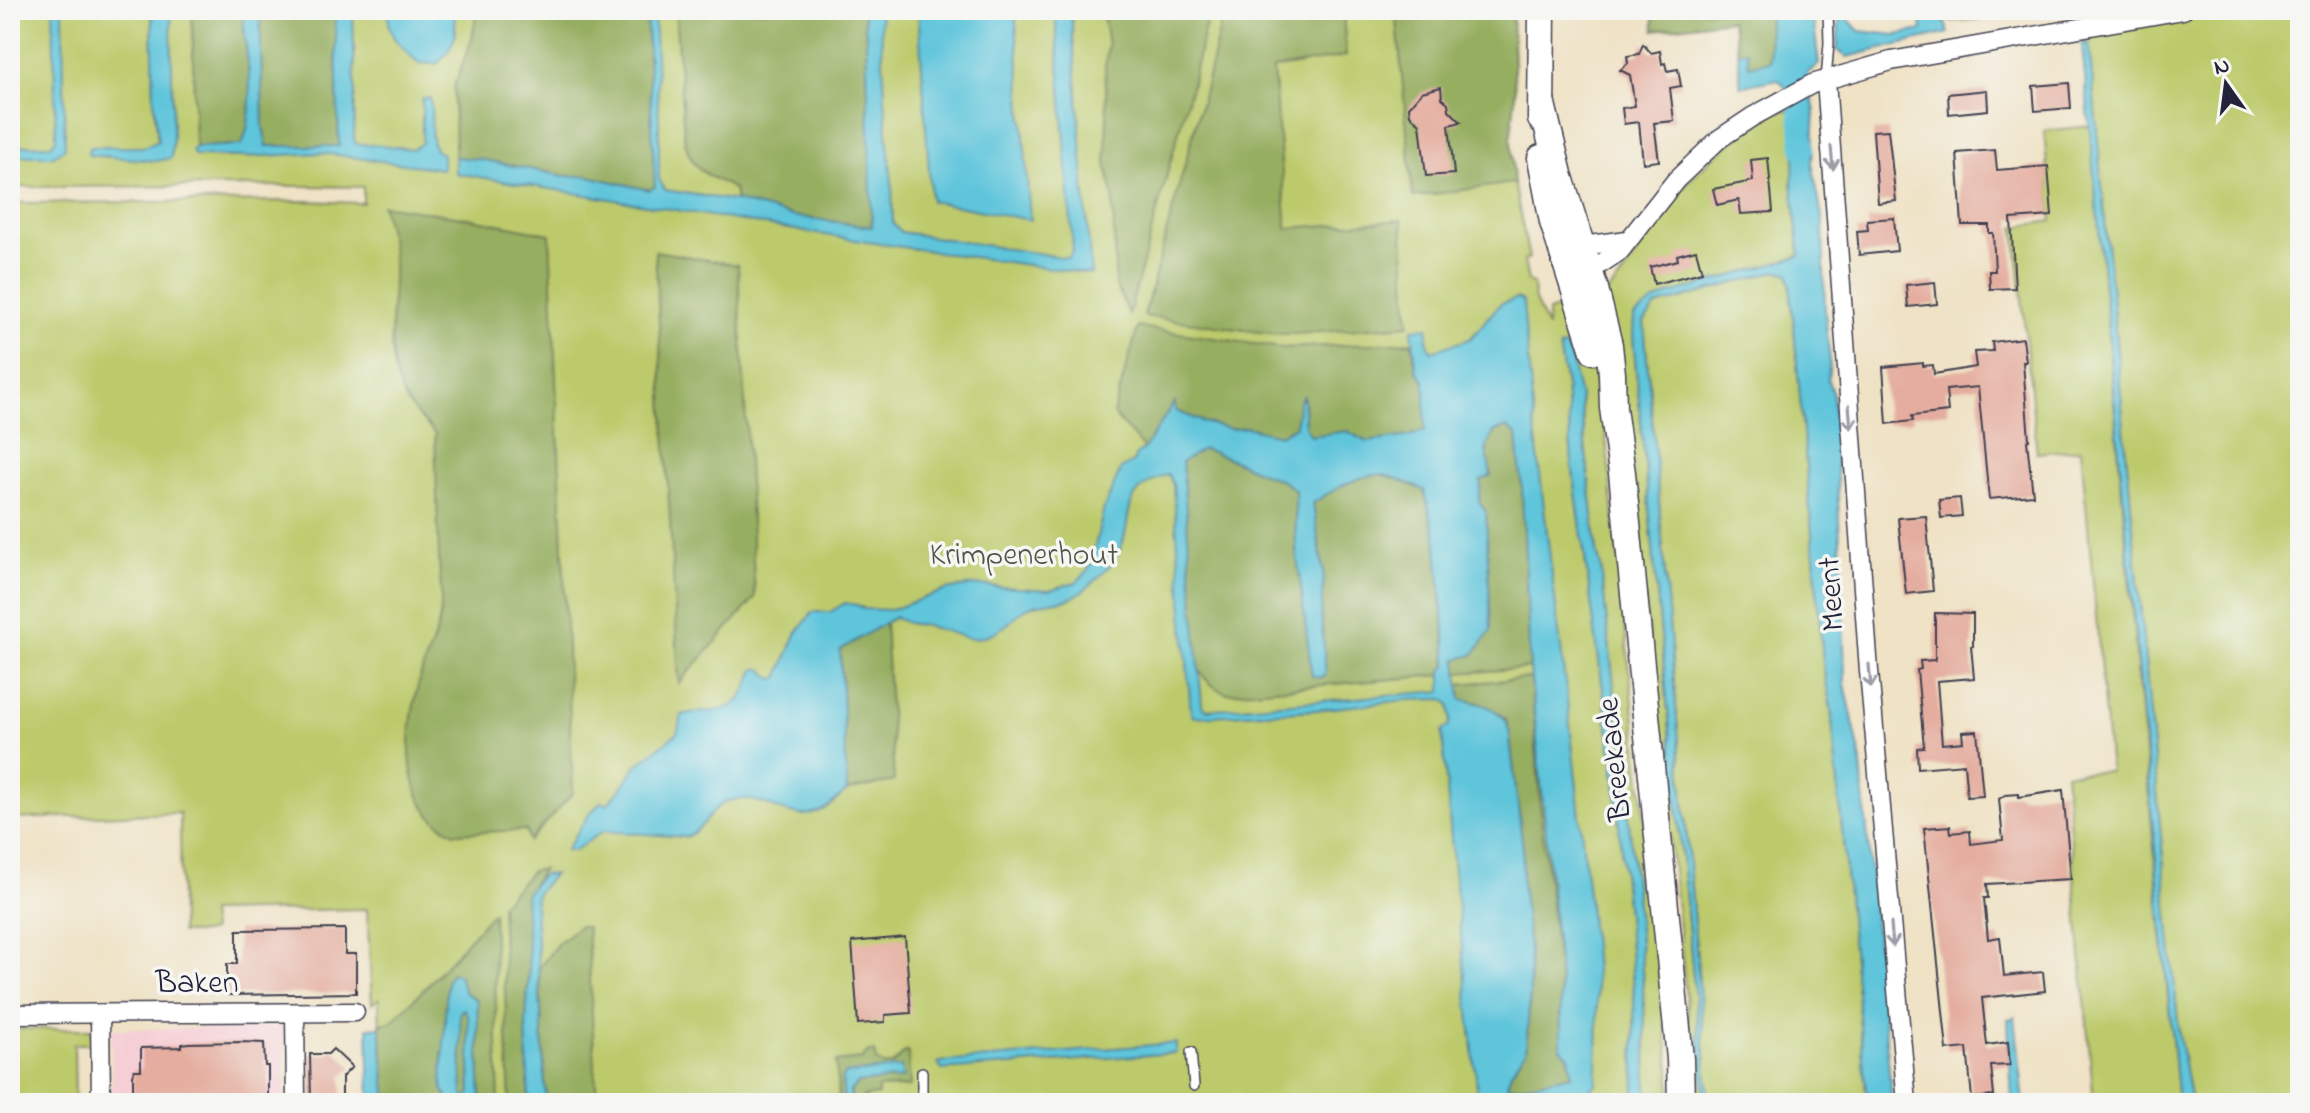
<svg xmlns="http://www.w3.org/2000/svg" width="2310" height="1113" font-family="'Indie Flower',sans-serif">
<rect width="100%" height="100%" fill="#f6f6f2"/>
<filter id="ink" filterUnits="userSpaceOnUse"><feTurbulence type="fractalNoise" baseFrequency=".0125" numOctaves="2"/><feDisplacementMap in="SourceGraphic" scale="16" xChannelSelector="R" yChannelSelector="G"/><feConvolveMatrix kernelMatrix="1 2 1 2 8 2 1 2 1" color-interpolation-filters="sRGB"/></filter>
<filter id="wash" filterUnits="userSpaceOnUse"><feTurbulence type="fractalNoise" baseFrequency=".006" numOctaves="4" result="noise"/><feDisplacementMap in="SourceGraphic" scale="32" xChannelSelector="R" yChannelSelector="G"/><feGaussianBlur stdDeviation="1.8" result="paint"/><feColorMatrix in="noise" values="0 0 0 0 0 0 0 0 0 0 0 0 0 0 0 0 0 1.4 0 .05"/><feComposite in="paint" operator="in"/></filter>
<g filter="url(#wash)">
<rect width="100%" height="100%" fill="#efe2c5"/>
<path fill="#f6cfd6" d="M284,1027V1103H112L111,1029Z"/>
<g fill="#bdca6c" stroke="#707654" stroke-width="2">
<path d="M10,10H152L154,101L158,142L144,147H91L90,155L162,160L160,10H1508L1509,183H1514L1529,258L1524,261L1528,281L1533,284L1534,298L1547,328L1548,312L1571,304L1594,375L1604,418L1670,1070V1103H1647C1646,924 1619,745 1601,567L1597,552L1580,397L1559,348L1566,385L1572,463L1614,770L1634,993L1635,1103H382L379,998L372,1004L367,909L210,912L212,931L204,933H181L180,813L10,819V203L304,201L363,203V187L304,186L10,187Z"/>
<path d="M1928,10H2039C2004,16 1967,24 1932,20Z"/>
<path d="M2226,10H2300V1103H2191L2179,1035L2089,43L2082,44L2087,34Z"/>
<path d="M1801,110L1792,182L1800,256L1653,302L1633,337L1705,1103H1697L1638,531L1607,293C1628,272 1640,248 1655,223C1678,186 1737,131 1777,112C1784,109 1793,110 1801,110Z"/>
<path d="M2090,126L2139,692L2178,1103H2094L2065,773L2110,771L2081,449L2037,453L2015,227L2052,221L2044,131Z"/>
<path d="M1775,271L1788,273L1790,283L1824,671L1831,708L1867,1103H1709L1644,322L1656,306Z"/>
<path d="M10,1029H91L92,1044H74L75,1103H10Z"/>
</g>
<g fill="#96ae60" stroke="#5c684e" stroke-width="2">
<path d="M192,10H243C244,54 259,103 242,145L195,147Z"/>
<path d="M260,10H335L339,147L267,146L263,127Z"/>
<path d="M477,10H646L655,187L649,190L588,176H565L479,159L455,157L454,87L472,39Z"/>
<path d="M675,10H863L866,35L872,227L793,216L736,201L734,189C705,174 689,170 684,135Z"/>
<path d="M1102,10H1209L1192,83L1129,314L1116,286L1115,269L1113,195L1106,163L1107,114L1105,67L1108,44Z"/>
<path d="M1224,10H1343L1346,56L1273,69L1287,228L1402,220L1409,325L1295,334L1266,333L1144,316L1206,86Z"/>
<path d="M1396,10H1512L1515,98L1511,138L1514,183L1413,197Z"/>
<path d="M1653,10H1769L1770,61L1748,67L1747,52H1738L1734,29L1730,20L1654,30Z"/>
<path d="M382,205L468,218L550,234L573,793L529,841L526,830L455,833C396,807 407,724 421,674C427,655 437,636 440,616C443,599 440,579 439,561C438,519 436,476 435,434C427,424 417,416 410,406C380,365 395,307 393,260C392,241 387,224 382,205Z"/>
<path d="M655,251L738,265L755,598L679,683Z"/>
<path d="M1138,327L1282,348L1412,342L1416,369L1425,382V430L1410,436L1367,442L1347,431L1311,436L1305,427L1304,398L1299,403L1295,426L1280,435L1246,427L1231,429L1206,423L1176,411L1175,404L1144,449L1113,414Z"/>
<path d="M1507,427L1517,435L1522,487L1530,668L1458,673L1457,659L1473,655L1491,631L1486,512L1479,502L1481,480L1491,475L1486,449L1494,432Z"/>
<path d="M1203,449C1227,456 1239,463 1262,473C1276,480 1282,478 1295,490L1296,548L1312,676L1320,678L1326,675L1321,615L1324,577L1313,503C1332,491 1359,473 1383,475C1396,476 1411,486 1424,490L1436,537L1447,666L1442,670V675L1228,693C1216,691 1203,678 1197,667L1182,461Z"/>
<path d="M885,622L894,781L847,791L840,650Z"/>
<path d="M1531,678L1542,827L1560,981V1024L1569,1056L1572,1076L1515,1087L1507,1086L1511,1072L1526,1051L1530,992L1529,949L1522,882L1523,849L1509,730L1506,719L1479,703L1461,699L1458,684Z"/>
<path d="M543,869L532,884L526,1023L529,1103H510L501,904L532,871Z"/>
<path d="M493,912L499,1103H481L477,1000L464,992L442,1054L443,1089L451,1103H387L380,1024L391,1022L428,985Z"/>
<path d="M579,926L587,927L597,1103H546L539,968L558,943Z"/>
<path d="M465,1009L468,1016L471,1093L467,1099L463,1094L460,1012Z"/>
<path d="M868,1052H875L876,1061L883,1065H892L905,1052H908L910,1087L878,1088V1095L863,1097V1103H851C851,1094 849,1088 858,1083L842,1078L844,1103H839L836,1062L862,1059Z"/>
</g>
<g fill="#5ec5db" stroke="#40748b" stroke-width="2" fill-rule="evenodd">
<path d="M53,10H63L65,148L54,156H10V146L51,145L56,139Z"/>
<path d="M152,10H171L173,140L171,158L157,161L89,155L88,151L90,147H144L158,141L154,101Z"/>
<path d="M243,10H260L263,127L267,146H339L335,10H353L355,88L354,138L356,144L380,145L412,149L422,143V99L430,98C434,116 428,133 435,150L442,154V169L321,153L244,157L195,156L192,151L195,147L242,145C259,104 244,53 243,10Z"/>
<path d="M389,10H453C459,36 455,45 437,64L419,63C401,47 385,36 389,10Z"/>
<path d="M646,10H654L659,124V179L665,190L736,201L793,216L872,227L866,35L863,10H880L887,132L892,182L893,224L901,232L1068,258L1073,250L1055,10H1071L1091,274L867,242L455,173V157L479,159L565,176H588L649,190L655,187Z"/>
<path d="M918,10H1015L1030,220L931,201Z"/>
<path d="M1769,10H1812L1819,64L1805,75V82L1788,90L1778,79L1741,86L1738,52L1747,51L1749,66L1770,61Z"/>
<path d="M1840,10H1848L1849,20L1859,31L1896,35L1922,30L1920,10H1928L1932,19L1944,21L1949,33L1847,57L1837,50Z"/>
<path d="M2089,43L2179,1034L2191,1103H2178L2082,44Z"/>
<path d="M1810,93L1815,110L1812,163L1823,222L1825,314L1830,361L1828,380L1833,395L1843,603L1845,684L1860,754L1892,1103H1867L1831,708L1824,671L1790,283L1788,273L1775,271L1656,306L1644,322L1709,1103H1705L1633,337L1634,316L1653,302L1670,294L1800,256L1792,182L1801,110L1793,102Z"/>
<path d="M1517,298L1523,301C1537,480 1565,658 1582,837C1590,918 1602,1002 1596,1084L1585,1094L1495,1103H1421L1465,1099L1471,1096L1477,1088L1453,862L1442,731L1449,726L1451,718L1449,704L1443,699L1407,700L1317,710L1194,717L1191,714L1173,485L1168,474C1159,478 1148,482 1141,489C1127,502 1129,519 1125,534C1123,545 1116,558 1109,567C1101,575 1081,594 1071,598C1058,603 1042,601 1029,607C1020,610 1013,620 1005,626C969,649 965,634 930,627C914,623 909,626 895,617L840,650L847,791C838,798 827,810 817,813C788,823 761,793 732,800C710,805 705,831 685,837L603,831L574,851L566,850L589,814L601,802L607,804L620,790L636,766L677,733L682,715C692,711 703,712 714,711C743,707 745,693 755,669H762L773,679L778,678L796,634L813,612H830L845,603L857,605L865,609L891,610L946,590L973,585L1049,590L1076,582L1087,572L1091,563L1104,508L1121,469L1134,461L1135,456L1144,449L1174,403L1176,411L1206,423L1231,429L1246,427L1280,435L1295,426L1299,402L1303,396L1305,426L1311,436L1347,431L1367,442L1410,436L1425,430V382L1416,369L1412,329L1428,327L1427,340L1431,351L1470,339L1500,304ZM1507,427L1517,435L1522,487L1530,668L1560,981L1561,1048L1569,1056L1572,1075L1515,1087L1507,1085L1511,1072L1526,1051L1530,992L1529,949L1522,882L1523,849L1509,730C1502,707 1482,704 1461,699L1457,659L1473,655L1491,631L1486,512L1479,502L1481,480L1491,476L1486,449L1494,432ZM1203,449C1228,456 1239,463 1262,473C1276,480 1282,478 1295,490L1296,548L1312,676L1320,678L1326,675L1321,615L1324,577L1313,503C1332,491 1360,473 1383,475C1396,476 1411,485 1424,490L1436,537L1447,658V666L1442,670V691L1205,710L1202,705L1182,462Z"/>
<path d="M1565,346L1571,358L1580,397L1597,552L1601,567C1619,745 1646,924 1647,1103H1635L1634,993L1614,770L1572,463L1566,385L1559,347Z"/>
<path d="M554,874L537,893L535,905L546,1103H529L526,1023L529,971L525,895L541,875Z"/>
<path d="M452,973L459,975L464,992L477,1000L481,1103H451L443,1089L442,1078L447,981ZM464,1009L468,1016L471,1093L467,1098L463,1094L460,1012Z"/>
<path d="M2015,1017L2024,1103H2012L2008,1019Z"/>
<path d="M380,1027L387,1103H370L368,1028Z"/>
<path d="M1176,1043V1053L942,1070L938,1064L940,1062Z"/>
<path d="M901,1067L903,1078L858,1083L850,1091L851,1103H844L842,1078L845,1074Z"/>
</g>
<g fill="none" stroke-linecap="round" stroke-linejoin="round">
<path stroke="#5ec5db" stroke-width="6" d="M1994,10V17"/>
<path stroke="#5ec5db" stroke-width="22" d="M1797,79L1803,148"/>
</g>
<g id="blocks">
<g fill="#e4ad9f">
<path d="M1643,44L1651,53L1660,51L1662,64L1665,63L1667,71L1678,69L1681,86L1670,88L1674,121L1654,123L1659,161L1643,163L1639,122L1624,124L1622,108L1635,106L1630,75L1620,70L1628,63L1627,56L1639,54Z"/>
<path d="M2069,83L2071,108L2035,111L2033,86Z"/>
<path d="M1441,87L1442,98L1448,103L1449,110L1461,122L1449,125L1454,174L1426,176L1420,124L1410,115L1409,107L1422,92Z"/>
<path d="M1987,90L1988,110L1949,114L1948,94Z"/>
<path d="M1888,130L1896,201L1878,203L1873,131Z"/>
<path d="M1995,150L1997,170L2048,166L2052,216L2011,219L2015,288L1990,289L1989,271H1995L1993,233H1989V225H1962L1957,153Z"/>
<path d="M1768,158L1773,212L1741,214L1739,200L1717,205L1713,189L1753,181L1751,160Z"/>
<path d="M1894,218L1897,251L1859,255L1857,231L1868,230L1867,220Z"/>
<path d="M1696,250L1702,272L1654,284L1650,267L1678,260L1677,255Z"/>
<path d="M1935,282L1937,304L1908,307L1906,285Z"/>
<path d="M2023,338L2026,362H2023L2029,440L2027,441L2033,495L1989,499L1978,387L1946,390L1948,412L1912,416L1913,421L1887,424L1883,367L1923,363V366L1933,365L1934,374L1976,367L1974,352L1993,351L1992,342Z"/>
<path d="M1960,498L1962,516L1941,518L1939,500Z"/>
<path d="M1926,516L1933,591L1906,594L1898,518Z"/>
<path d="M1935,613L1973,614V646H1971L1974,678L1937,681L1942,744L1963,742L1962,732L1977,731L1983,796L1967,797L1964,764L1918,768L1917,748L1924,747L1917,670L1921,669L1920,661L1935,660Z"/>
<path d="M2063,790L2071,879L1987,884L1988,898H1984L1988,939L2000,937L2004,976L2043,972L2045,991L1982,998L1987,1045L2008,1042L2010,1065L1991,1066L1994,1096L1972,1098L1967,1048L1947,1050L1924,828L1950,826L1951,833L1970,831L1971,844L2003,840L1999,799L2005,795L2019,794V797Z"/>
<path d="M345,929V954H356V993L227,995V964H237V930Z"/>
<path d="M905,937L911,1013L885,1015V1022L858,1024L852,942Z"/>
<path d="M241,1042L264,1043L265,1066H268V1096H263V1103H133V1076L134,1070H141V1048L182,1047V1044L188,1043Z"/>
<path d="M333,1049L352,1067L342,1077V1103H311L310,1054H328Z"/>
</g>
</g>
</g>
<g filter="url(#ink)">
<use href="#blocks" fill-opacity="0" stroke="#413f50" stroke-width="2"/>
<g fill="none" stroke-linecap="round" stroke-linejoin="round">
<defs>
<g id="lane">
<path d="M1826,80L1829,43L1828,10"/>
<path d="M1191,1052L1194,1086"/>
<path d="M922,1103V1072"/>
</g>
<g id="street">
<path d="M1826,80L1869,671L1907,1103"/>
<path d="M1573,253L1582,246L1627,240"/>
<path d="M1580,271H1590L1620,251L1676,180L1719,139L1752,117L1812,84L1891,61L2183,10"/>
<path d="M295,1013L296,1103"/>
<path d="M10,1014L355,1012"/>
<path d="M100,1014L101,1103"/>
</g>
<g id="secondary">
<path d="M1542,104L1559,174L1595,289L1609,345L1612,374L1613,408L1622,473L1680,1059L1681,1103"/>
<path d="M1541,119L1542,10"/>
<path d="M1541,158L1553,222L1594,351"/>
</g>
</defs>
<use href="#lane" stroke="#413f50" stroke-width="12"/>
<use href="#street" stroke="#413f50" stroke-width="21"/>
<use href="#secondary" stroke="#413f50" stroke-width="29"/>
<use href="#lane" stroke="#fff" stroke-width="9"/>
<use href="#street" stroke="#fff" stroke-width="18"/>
<use href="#secondary" stroke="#fff" stroke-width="26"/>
</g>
<defs><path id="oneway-shaft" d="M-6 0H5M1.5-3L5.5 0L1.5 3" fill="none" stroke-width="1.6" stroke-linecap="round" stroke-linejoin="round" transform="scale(2)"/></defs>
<g stroke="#9c9ca7">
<use href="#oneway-shaft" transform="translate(1832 158) rotate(85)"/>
<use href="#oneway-shaft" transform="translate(1850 417) rotate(85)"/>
<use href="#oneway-shaft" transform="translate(1870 676) rotate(85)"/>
<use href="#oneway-shaft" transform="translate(1892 935) rotate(85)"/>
</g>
</g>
<g text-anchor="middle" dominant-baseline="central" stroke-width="7" stroke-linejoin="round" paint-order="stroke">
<g font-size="32" fill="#50544a" stroke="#f6f6f2">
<text x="1024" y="556">Krimpenerhout</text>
</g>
<g font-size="32" fill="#22223b" stroke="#f6f6f2">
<text transform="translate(1833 594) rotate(-94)">Meent</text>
<text transform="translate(1616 759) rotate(-96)">Breekade</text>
<text x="197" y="984">Baken</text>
</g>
</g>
<rect width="2310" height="1113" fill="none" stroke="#f6f6f2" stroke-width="40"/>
<g transform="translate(2226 84) rotate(346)" stroke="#f6f6f2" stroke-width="6" paint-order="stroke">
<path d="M0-6L14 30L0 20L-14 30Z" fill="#22223b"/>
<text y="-12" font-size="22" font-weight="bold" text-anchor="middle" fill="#22223b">N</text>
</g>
</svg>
